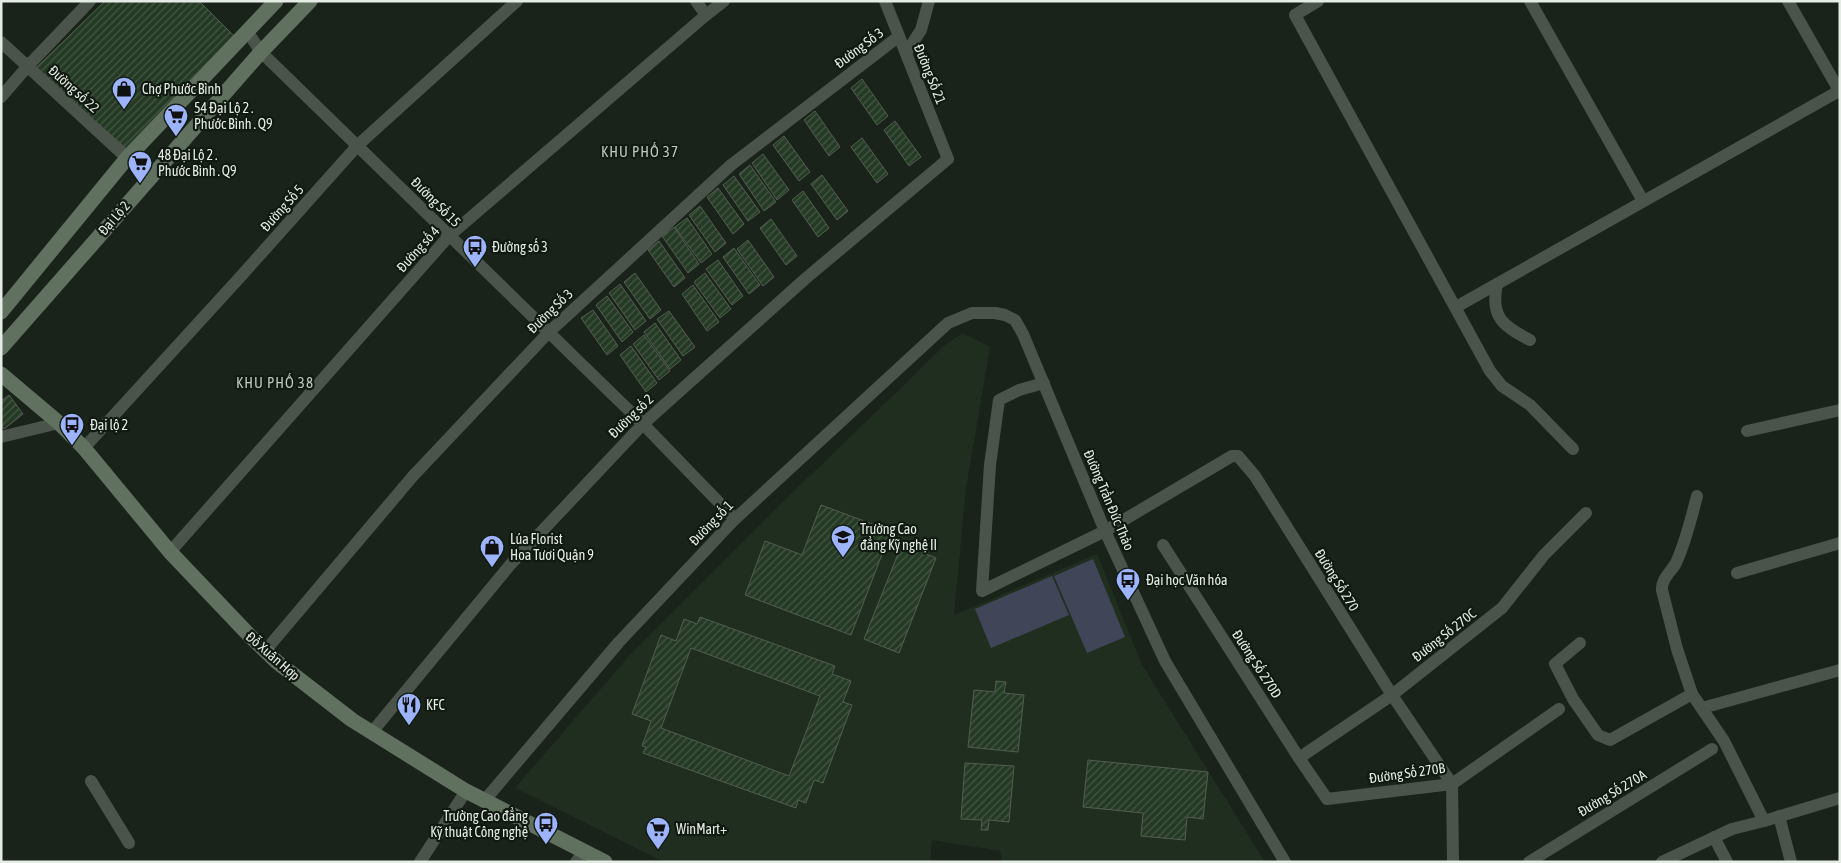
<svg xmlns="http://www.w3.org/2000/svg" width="1841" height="863" font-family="'Asap Condensed',sans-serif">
<defs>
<pattern id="building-hatch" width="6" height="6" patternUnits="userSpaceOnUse" patternTransform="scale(1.25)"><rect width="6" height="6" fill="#253a24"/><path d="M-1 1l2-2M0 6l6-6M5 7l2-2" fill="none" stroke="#445744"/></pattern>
</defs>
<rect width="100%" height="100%" fill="#1a231a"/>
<path fill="#202e1f" d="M963,333L990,347L966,488L954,615L1097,554L1142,665L1265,862H1002L1000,851L932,840L930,862H664L515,788L630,655L784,501L946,344Z"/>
<g fill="#404657">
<path d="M1093,559L1125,637L1087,653L1054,576Z"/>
<path d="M1052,576L1069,615L991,648L975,609Z"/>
</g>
<g fill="url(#building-hatch)" stroke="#535d52" fill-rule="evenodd">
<path d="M105,1H199L235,37L128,150L35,69Z"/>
<path d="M862,79L888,116L877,125L851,88Z"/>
<path d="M815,111L840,147L829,156L804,120Z"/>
<path d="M895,121L921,157L909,166L884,130Z"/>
<path d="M784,136L810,172L799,181L773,145Z"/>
<path d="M862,138L888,174L877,183L851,147Z"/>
<path d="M763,154L789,190L777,200L752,163Z"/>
<path d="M750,165L776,202L764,211L739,174Z"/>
<path d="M822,175L848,211L837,220L811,184Z"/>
<path d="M734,176L760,212L748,221L723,185Z"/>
<path d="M718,188L744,224L733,234L707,197Z"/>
<path d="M803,191L829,228L818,237L792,200Z"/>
<path d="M700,206L726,243L715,252L689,215Z"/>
<path d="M687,218L712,254L701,263L675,227Z"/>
<path d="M771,219L797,256L786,265L760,228Z"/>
<path d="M674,227L699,264L688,273L662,236Z"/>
<path d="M748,240L774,277L763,286L737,249Z"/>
<path d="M659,241L685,278L674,287L648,250Z"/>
<path d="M734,248L760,285L749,294L723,257Z"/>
<path d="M718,260L743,296L732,305L706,269Z"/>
<path d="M635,273L661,310L650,319L624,282Z"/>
<path d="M705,273L731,309L720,318L694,282Z"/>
<path d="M620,284L646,321L635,330L609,293Z"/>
<path d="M693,285L719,322L707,331L682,294Z"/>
<path d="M607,296L633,332L622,342L596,305Z"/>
<path d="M593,310L618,346L607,355L581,318Z"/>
<path d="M669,311L695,347L683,356L657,319Z"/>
<path d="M655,323L681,360L670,369L644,332Z"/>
<path d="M644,335L670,371L659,380L633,344Z"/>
<path d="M631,346L657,383L646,392L620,355Z"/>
<path d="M9,395L23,414L4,429L1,425V401Z"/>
<path d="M821,505L891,531L851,635L745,595L765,541L802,555Z"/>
<path d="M902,544L936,558L899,653L864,639Z"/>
<path d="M700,617L835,666L832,674L851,681L843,702L852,705L823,783L814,780L806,803L798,800L796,808L643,753L646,747L642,746L651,721L632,714L661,635L676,641L684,619L697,624ZM691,648L820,696L789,776L661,728Z"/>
<path d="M996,681L1006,682L1004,693L1024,695L1018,752L968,747L974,690L995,692Z"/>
<path d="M1088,760L1208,772L1203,819L1187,817L1185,840L1141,836L1143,813L1083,807Z"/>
<path d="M965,763L1014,766L1009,822L989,820L988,830H981L982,820L961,819Z"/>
</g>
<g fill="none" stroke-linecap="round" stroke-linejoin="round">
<g stroke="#4a544a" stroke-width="12">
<path d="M696,1L706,15"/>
<path d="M1318,1L1295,15L1490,371L1502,386L1530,405L1573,449"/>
<path d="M1530,1L1643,201"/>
<path d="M1788,1L1840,92"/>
<path d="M247,31L261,52L643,424L735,519"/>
<path d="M1,42L127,158"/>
<path d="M906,53L921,30L929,1"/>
<path d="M1,97L27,67L90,1"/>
<path d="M1497,284C1490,317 1503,326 1530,340"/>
<path d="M1456,307L1839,91"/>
<path d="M1044,383L1019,390L999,400L990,465L982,591L1105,531L1232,456H1238L1255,476L1392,695L1452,784L1453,862"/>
<path d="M1747,431L1840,410"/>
<path d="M1,437L59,423"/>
<path d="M84,448L242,275L358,145L517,1"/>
<path d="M1697,496C1691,519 1686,541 1676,563C1671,572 1661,579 1662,590L1677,649L1692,694L1724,741L1764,821"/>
<path d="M1163,545L1299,758L1327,799L1452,784L1559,709"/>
<path d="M170,552L449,236L706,15L724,1"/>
<path d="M1737,573L1840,543"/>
<path d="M1580,643L1555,664L1573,699L1598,735L1610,740L1692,694"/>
<path d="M265,651L413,476L549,332L731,165L898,37"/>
<path d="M1702,708L1840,670"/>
<path d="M372,732L510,565L643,424L805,279L948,159L885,1"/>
<path d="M1299,758L1392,695L1502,608L1544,555L1586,513"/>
<path d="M91,781L129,843"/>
<path d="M484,801L619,642L735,519L948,323L972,313H995L1005,315L1015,320L1023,334L1105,531L1165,661L1285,862"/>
<path d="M1779,816L1791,862"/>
<path d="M1714,837L1727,862"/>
<path d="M420,862L466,791"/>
<path d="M576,862L584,851"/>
<path d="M1529,862L1712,749"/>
<path d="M1662,862L1732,829L1764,821L1840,798"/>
</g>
<g stroke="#617160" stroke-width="15">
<path d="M1,312L127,158L276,1"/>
<path d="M1,348L261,52L310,1"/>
<path d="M1,374L59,423L84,448L170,552L250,636L277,662L352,720L466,791L605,862"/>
</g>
</g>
<defs>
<symbol id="shop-pin" viewBox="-11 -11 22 30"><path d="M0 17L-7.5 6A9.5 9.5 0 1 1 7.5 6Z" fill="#9db4fd" stroke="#111a11"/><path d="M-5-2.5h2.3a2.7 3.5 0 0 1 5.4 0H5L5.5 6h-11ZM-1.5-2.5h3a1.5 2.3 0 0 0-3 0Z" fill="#111"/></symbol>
<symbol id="supermarket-pin" viewBox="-11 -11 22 30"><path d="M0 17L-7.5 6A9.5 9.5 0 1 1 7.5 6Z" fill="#9db4fd" stroke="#111a11"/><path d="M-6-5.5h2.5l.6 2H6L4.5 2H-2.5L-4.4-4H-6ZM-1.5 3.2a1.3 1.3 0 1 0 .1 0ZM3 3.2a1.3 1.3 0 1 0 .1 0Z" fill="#111"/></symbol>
<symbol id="bus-pin" viewBox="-11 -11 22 30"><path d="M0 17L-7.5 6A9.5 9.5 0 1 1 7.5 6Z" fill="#9db4fd" stroke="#111a11"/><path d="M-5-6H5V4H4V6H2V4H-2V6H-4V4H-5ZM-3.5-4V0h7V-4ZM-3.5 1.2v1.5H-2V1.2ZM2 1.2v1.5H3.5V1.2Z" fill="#111"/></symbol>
<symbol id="university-pin" viewBox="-11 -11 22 30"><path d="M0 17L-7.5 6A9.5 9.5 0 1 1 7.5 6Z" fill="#9db4fd" stroke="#111a11"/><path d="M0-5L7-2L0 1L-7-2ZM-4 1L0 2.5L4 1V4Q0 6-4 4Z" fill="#111"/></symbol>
<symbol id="restaurant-pin" viewBox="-11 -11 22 30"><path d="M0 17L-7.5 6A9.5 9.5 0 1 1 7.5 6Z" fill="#9db4fd" stroke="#111a11"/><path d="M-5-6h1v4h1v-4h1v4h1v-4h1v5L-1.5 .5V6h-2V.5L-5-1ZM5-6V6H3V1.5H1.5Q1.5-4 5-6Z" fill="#111"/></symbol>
</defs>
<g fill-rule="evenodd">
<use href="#shop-pin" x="110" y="75" width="28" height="38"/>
<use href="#supermarket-pin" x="162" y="102" width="28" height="38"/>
<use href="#supermarket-pin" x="126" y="149" width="28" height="38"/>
<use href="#bus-pin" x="461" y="233" width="28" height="38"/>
<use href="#bus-pin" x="58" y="411" width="28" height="38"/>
<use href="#university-pin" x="829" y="523" width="28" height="38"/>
<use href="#shop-pin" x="478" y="533" width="28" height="38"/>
<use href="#bus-pin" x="1114" y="566" width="28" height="38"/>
<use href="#restaurant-pin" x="395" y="691" width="28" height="38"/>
<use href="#bus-pin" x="532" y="810" width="28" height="38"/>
<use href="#supermarket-pin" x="644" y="815" width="28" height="38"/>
</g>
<g text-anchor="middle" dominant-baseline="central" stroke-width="4.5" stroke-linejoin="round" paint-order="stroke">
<g font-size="14" fill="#e5ece5" stroke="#111a11">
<text transform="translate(859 48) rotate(-37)">Đường Số 3</text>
<text transform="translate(930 74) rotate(68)">Đường Số 21</text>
<text transform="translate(74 89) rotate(42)">Đường số 22</text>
<text transform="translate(436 202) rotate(45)">Đường Số 15</text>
<text transform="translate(282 208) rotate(-48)">Đường Số 5</text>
<text transform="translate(114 218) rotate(-49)">Đại Lộ 2</text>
<text transform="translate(418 249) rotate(-48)">Đường số 4</text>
<text transform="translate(550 311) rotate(-44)">Đường Số 3</text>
<text transform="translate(631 416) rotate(-44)">Đường số 2</text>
<text transform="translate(1109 500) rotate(67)">Đường Trần Đức Thảo</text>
<text transform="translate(711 523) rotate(-46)">Đường số 1</text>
<text transform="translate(1337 580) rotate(58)">Đường Số 270</text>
<text transform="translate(1444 635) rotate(-38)">Đường Số 270C</text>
<text transform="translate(273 656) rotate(41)">Đỗ Xuân Hợp</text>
<text transform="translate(1257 664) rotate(57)">Đường Số 270D</text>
<text transform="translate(1407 773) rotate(-8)">Đường Số 270B</text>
<text transform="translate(1612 793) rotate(-31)">Đường Số 270A</text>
</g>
<g font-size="14" fill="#e5ece5" stroke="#111a11" text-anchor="start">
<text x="142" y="89">Chợ Phước Bình</text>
<text x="194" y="108">54 Đại Lộ 2 .<tspan x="194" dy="16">Phước Bình . Q9</tspan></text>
<text x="158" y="155">48 Đại Lộ 2 .<tspan x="158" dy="16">Phước Bình . Q9</tspan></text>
<text x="492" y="247">Đường số 3</text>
<text x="90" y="425">Đại lộ 2</text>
<text x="860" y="529">Trường Cao<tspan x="860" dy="16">đẳng Kỹ nghệ II</tspan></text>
<text x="510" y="539">Lúa Florist<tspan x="510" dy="16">Hoa Tươi Quận 9</tspan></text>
<text x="1146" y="580">Đại học Văn hóa</text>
<text x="426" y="705">KFC</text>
<text x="528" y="816" text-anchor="end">Trường Cao đẳng<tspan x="528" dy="16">Kỹ thuật Công nghệ</tspan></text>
<text x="676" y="829">WinMart+</text>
</g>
<g font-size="15" letter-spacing="1" fill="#bdc9bc" stroke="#111a11">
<text x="640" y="151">KHU PHỐ 37</text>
<text x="275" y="382">KHU PHỐ 38</text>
</g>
</g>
<rect width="1841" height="863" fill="none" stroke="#e5ece5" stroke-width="5"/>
</svg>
